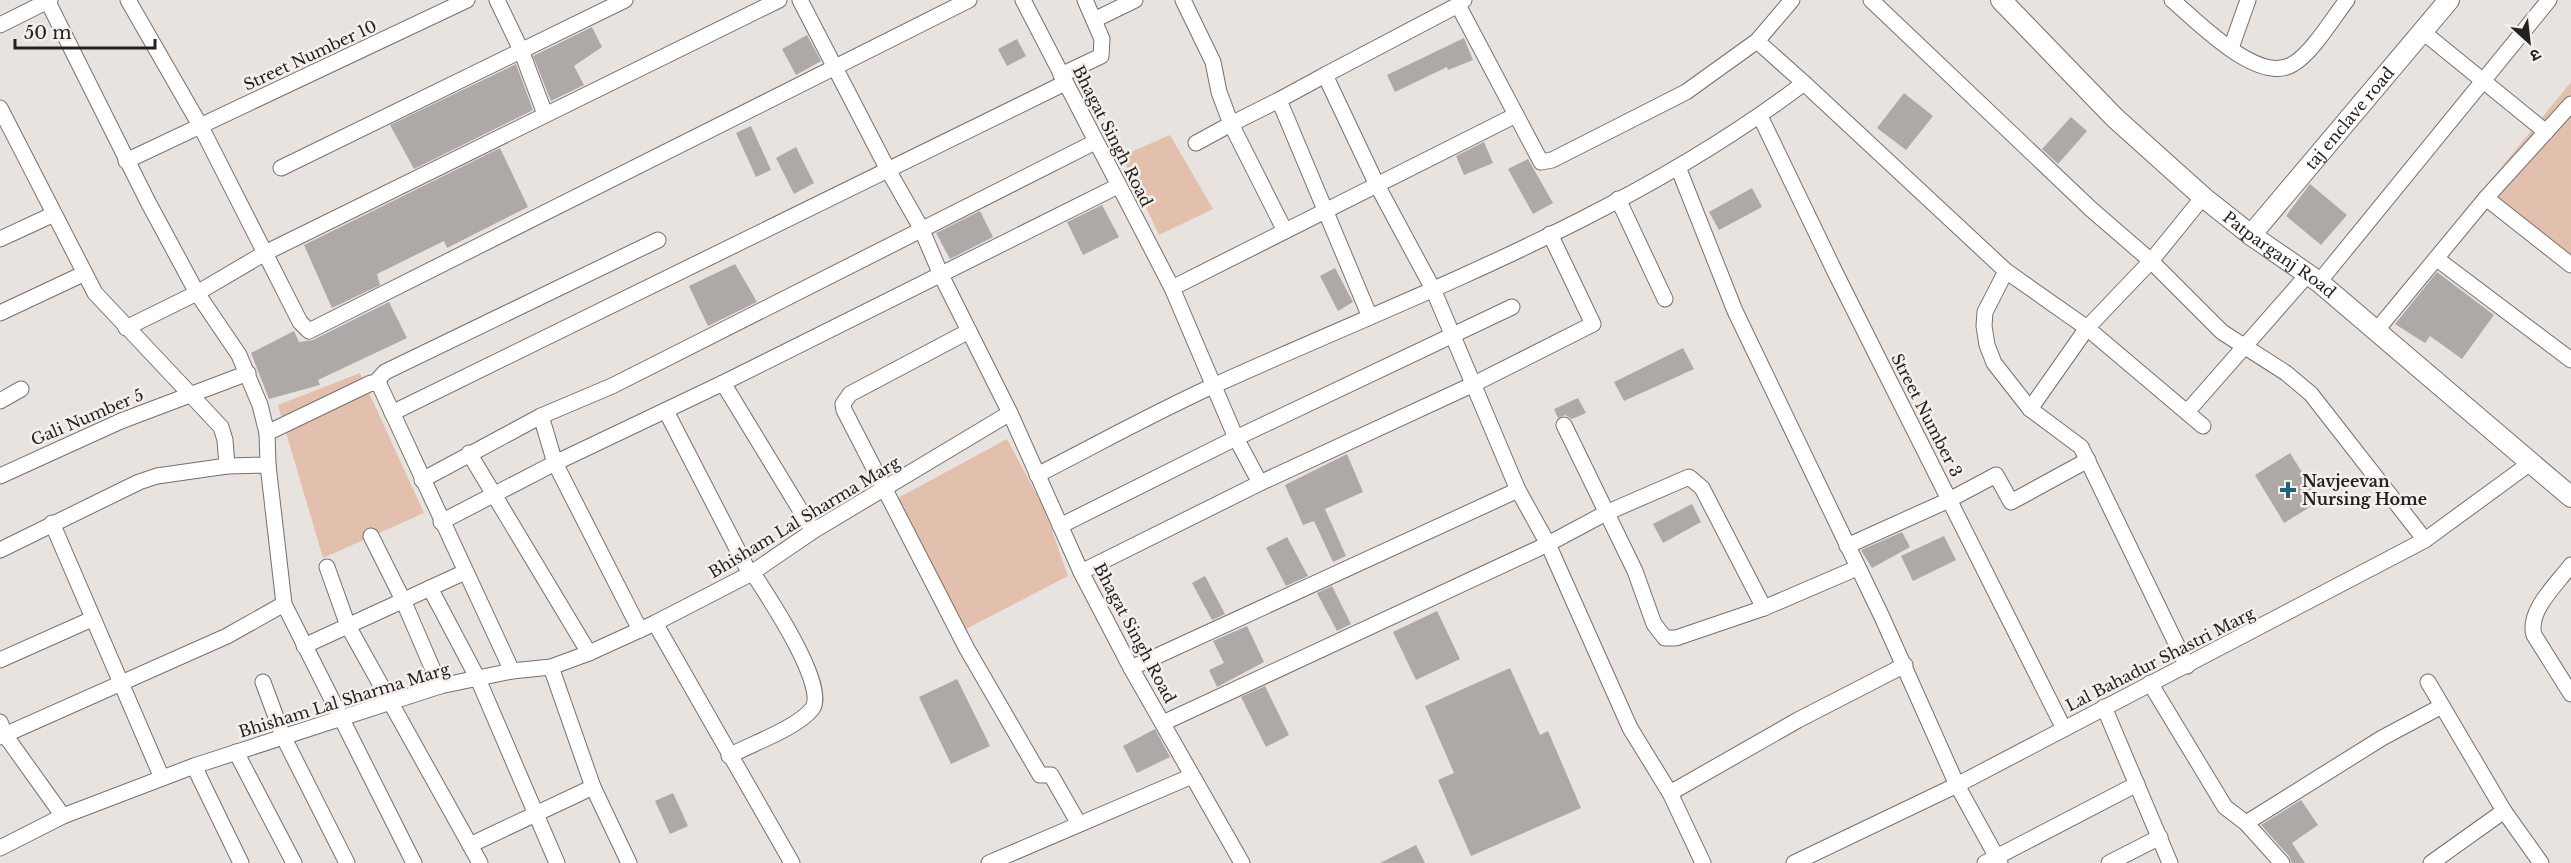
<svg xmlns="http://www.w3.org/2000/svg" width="2571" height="863" font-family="'Libre Baskerville','Noto Sans Devanagari',serif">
<rect width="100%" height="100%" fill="#e9e3e0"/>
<g fill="#e2c0ad">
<path d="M2571,82V255L2482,191Z"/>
<path d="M1170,135L1213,209L1159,235L1122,156Z"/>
<path d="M360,373L424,513L323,558L278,405Z"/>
<path d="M1007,439L1044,508L1068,576L962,631L896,499Z"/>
</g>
<g fill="#aea9a6">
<path d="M592,27L602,47L574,66L584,85L551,101L533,56Z"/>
<path d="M807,35L821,61L796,75L782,49Z"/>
<path d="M1464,38L1473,60L1448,70L1447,67L1395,92L1387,75Z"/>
<path d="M1017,39L1026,56L1007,66L998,49Z"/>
<path d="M516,64L533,110L414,169L390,125Z"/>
<path d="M1904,93L1933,116L1906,150L1877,128Z"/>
<path d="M2071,117L2087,131L2058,164L2042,149Z"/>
<path d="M751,126L771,170L756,177L736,133Z"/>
<path d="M1484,142L1493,163L1464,175L1456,156Z"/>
<path d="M796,147L814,183L794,194L776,158Z"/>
<path d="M500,148L528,207L447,248L444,241L377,274L380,285L332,308L304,245Z"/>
<path d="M1528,159L1553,203L1533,214L1508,169Z"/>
<path d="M2310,184L2347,215L2321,245L2286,216Z"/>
<path d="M1752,188L1762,207L1719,230L1709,212Z"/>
<path d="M1102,205L1119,237L1083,255L1067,222Z"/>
<path d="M980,211L993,237L950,259L936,233Z"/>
<path d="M735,264L757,302L708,326L689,286Z"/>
<path d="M1335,268L1353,302L1338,311L1320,276Z"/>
<path d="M2437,272L2494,315L2462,359L2430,336L2425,343L2395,324Z"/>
<path d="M389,302L407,338L318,380L320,385L269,399L251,353L294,331L299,342L313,340Z"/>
<path d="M1683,348L1694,369L1624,401L1614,382Z"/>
<path d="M1578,398L1586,413L1572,419L1565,415L1558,418L1554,409Z"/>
<path d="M2290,453L2320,501L2284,523L2255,475Z"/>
<path d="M1347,454L1363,492L1325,509L1346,556L1333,562L1314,521L1303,525L1285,485Z"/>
<path d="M1692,504L1701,522L1663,543L1653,524Z"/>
<path d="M1902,532L1910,547L1872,568L1861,550Z"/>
<path d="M1944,536L1956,560L1913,581L1901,556Z"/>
<path d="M1287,537L1308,576L1286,586L1266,548Z"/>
<path d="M1205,576L1225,614L1212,620L1192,583Z"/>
<path d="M1332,586L1351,624L1337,631L1317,593Z"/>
<path d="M1437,611L1460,659L1416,680L1393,632Z"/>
<path d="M1247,626L1264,662L1217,687L1209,670L1224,663L1213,641Z"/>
<path d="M1510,668L1540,735L1548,731L1581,808L1471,856L1438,780L1454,773L1425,706Z"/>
<path d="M957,679L990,746L951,764L919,697Z"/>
<path d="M1265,686L1289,735L1266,747L1241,697Z"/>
<path d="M1155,729L1170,757L1137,773L1123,746Z"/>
<path d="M673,793L688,826L670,834L655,801Z"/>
<path d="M2301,800L2318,825L2292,843L2305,863H2292L2289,856L2261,825Z"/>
<path d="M1416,845L1425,863H1380Z"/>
</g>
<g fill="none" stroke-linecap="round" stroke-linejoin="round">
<defs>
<g id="minor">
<path d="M47,0L148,202L197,293L239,355L260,405L267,433L268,465"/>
<path d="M128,0L201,127L300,322L309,331L969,0"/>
<path d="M497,0L521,50L545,114"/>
<path d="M800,0L888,170L921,228L941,275L1010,413L1081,572L1131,668L1242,863"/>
<path d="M1023,0L1172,288L1236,438L1260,483"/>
<path d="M1183,0L1213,62L1219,92L1231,124L1196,143"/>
<path d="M1464,0L1458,5L1541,162L1552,160L1686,92L1757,41"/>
<path d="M1871,0L2092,210L2151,261L2222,332L2286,373L2311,394L2425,540"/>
<path d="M2172,0C2197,21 2259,86 2293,64C2312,53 2333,18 2347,0"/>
<path d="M1458,5L1325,75L1377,185L1433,289L1518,490L1548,544L1630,728L1670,793L1703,863"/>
<path d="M1094,20L1135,0"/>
<path d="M0,25L50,0"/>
<path d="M2423,32L2546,132"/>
<path d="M2231,48L2248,0"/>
<path d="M1061,75L1101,56L1102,39L1085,0"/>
<path d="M1325,75L1279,100L1370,317"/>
<path d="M1804,83L2006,271L2087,328L2203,426"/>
<path d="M1279,100L1231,124L1285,231"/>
<path d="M0,108L95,293L221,427L225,440L227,466L268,465L284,604L414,863"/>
<path d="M1760,116L1836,274L2064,729"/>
<path d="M126,161L467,0"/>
<path d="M1678,167L1735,311L1882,617L1957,785L2000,863"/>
<path d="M281,168L625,0"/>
<path d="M2486,198L2571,265"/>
<path d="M1618,199L1665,299"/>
<path d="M0,239L54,214"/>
<path d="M2437,259L2571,360"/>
<path d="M2006,271L1985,312L1984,326L1987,345L1994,363L2030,409L2081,447L2187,666"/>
<path d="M2319,282L2549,0"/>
<path d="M1172,288L1516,115"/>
<path d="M0,313L83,274"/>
<path d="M126,328L197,293L265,253L779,0"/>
<path d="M969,331L850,394L843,404L844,410L967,649L1040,775H1051L1079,824"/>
<path d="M2376,331L2486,198L2571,104"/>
<path d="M376,382L385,372L658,240"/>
<path d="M723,383L813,531"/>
<path d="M0,401L21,389"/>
<path d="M2030,409L2087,328L2151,261L2203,197"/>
<path d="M666,411L750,574L756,578C769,598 829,688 812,709C797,728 751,744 729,756"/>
<path d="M2187,412L2308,274"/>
<path d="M392,413L1065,83"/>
<path d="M541,416L555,463L640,630"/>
<path d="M1564,425L1635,571L1654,624L1665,638H1676L1764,608L1857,568"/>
<path d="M267,433L371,383L379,384L512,671"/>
<path d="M469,453L589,653"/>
<path d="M1037,475C1096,445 1155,412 1215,385C1414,295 1630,216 1804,83L1757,41L1792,0"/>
<path d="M0,476L121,421L248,373"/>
<path d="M422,480L541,416L612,386L1095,142"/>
<path d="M441,522L555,463L723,383L1118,186"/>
<path d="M52,523L162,778"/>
<path d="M1060,526L1236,438L1512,307"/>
<path d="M371,536L403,600L440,686"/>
<path d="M1847,546L1949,500L1996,475L2011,502L2088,460"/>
<path d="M0,550L139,482L157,476L227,466"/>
<path d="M2571,565C2557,584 2527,611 2534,635L2571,694"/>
<path d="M327,567L348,626L480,863"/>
<path d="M1081,572L1260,483L1474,384L1593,324L1550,234"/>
<path d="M430,588L478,679L557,863"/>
<path d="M655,623L792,863"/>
<path d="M304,646L465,572"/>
<path d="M0,660L92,619"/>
<path d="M551,667L593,787L629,863"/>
<path d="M1131,668L1518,490"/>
<path d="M263,682L283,736L347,863"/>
<path d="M2428,682L2504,811L2541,863"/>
<path d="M2150,683L2225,807L2246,823L2282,863"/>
<path d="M2104,707L2170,863"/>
<path d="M0,722L5,735L63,816"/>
<path d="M1163,723L1548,544L1606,513L1689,477L1702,488L1764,608"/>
<path d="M0,737L227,636L284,604"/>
<path d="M236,752L294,863"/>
<path d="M194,766L241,863"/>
<path d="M1670,793L1798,720L1905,665"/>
<path d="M2246,823L2382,738L2442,706"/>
<path d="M470,845L593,787"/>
<path d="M0,848L63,816L194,766L440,686L512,671L551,667L589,653L655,623L750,574L813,531L1010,413"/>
<path d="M989,863L1192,776"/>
<path d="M1794,863L1957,785L2425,540L2529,464"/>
<path d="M1985,863L2137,784"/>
<path d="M2109,863L2160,837"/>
<path d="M2431,863L2504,811"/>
</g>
<g id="tertiary">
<path id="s1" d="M2001,0L2115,118L2203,197L2251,235L2319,282L2571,497"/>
<path id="s2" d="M2251,235L2449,0"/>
</g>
</defs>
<use href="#minor" stroke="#75706d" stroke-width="17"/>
<use href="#tertiary" stroke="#75706d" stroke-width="22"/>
<use href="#minor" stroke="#fff" stroke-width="15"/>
<use href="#tertiary" stroke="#fff" stroke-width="20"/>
</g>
<path fill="#1b6770" stroke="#f6f0ed" stroke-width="2" d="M2285 481h6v6h6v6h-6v6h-6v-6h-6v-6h6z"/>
<g text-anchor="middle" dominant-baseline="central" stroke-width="5" stroke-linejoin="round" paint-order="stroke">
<g font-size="16" fill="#242221" stroke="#f6f0ed">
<text transform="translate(310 55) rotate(-25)">Street Number 10</text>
<text stroke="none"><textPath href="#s2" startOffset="153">taj enclave road</textPath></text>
<text transform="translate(1113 136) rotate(63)">Bhagat Singh Road</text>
<text stroke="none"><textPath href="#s1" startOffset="378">Patparganj Road</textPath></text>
<text transform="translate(1927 415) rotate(63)">Street Number 3</text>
<text transform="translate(87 417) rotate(-23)">Gali Number 5</text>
<text transform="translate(804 517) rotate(-31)">Bhisham Lal Sharma Marg</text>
<text transform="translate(1135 633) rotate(62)">Bhagat Singh Road</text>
<text transform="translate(2160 659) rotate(-27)">Lal Bahadur Shastri Marg</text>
<text transform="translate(344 700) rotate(-17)">Bhisham Lal Sharma Marg</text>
</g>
<g font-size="16" font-weight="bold" fill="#242221" stroke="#f6f0ed" text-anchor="start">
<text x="2302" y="481">Navjeevan<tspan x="2302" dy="18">Nursing Home</tspan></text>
</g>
</g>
<g transform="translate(2529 42) rotate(153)" stroke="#f6f0ed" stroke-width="4.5" paint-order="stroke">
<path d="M0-4.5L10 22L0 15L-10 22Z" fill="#242221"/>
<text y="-9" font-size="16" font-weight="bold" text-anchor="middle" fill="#242221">उ</text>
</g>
<path d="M15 39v9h140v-9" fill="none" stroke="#242221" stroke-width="3"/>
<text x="24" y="39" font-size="18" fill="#242221" stroke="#f6f0ed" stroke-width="4.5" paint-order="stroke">50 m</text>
</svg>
